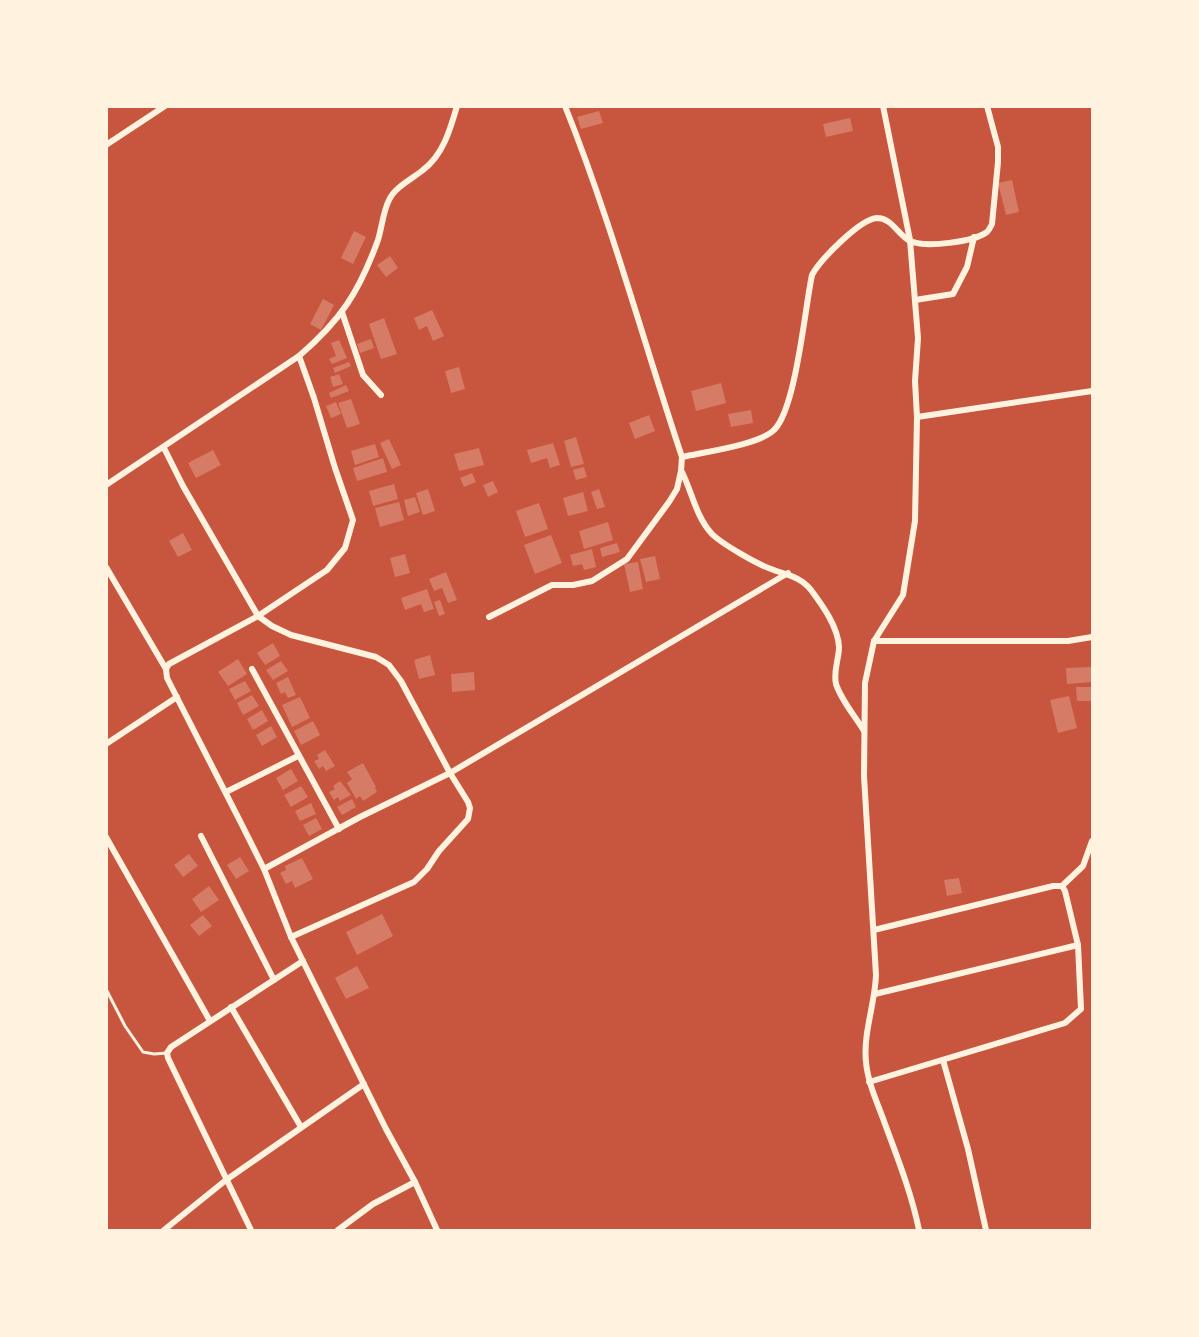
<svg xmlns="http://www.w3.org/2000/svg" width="1199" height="1337" font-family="Bitter,serif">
<rect width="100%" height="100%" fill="#c8553d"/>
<g fill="#d67c66">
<path d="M599,111L603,123L581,129L577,117Z"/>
<path d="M850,118L853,131L826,137L823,124Z"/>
<path d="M1012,180L1019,212L1006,215L998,183Z"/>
<path d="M354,231L366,237L353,264L341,258Z"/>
<path d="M390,256L398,268L386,277L377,265Z"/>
<path d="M323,299L334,305L321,330L310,324Z"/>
<path d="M432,310L444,336L433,341L427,326L419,330L414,318Z"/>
<path d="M384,318L397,354L381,359L369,324Z"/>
<path d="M371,339L374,348L360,353L357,344Z"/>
<path d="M339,340L347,358L332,364L329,359L336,356L331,343Z"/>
<path d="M349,362L351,366L335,373L333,368Z"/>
<path d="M459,367L465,389L451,393L445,371Z"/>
<path d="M339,374L343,384L333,387L330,377Z"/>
<path d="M721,383L726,403L696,411L691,391Z"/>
<path d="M346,385L349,391L331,398L329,393Z"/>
<path d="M351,399L360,424L347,428L338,403Z"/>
<path d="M336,402L341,414L331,418L326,406Z"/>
<path d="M751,410L753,423L731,427L728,414Z"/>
<path d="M649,415L655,431L635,439L629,423Z"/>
<path d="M576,437L584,464L571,467L564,441Z"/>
<path d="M389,439L401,465L392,469L380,443Z"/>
<path d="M553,443L560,465L550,468L547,458L531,463L527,450Z"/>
<path d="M375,444L379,457L355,465L351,451Z"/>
<path d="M479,448L484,465L459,471L454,454Z"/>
<path d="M213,450L221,465L196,478L188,463Z"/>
<path d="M383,458L387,472L357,481L353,468Z"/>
<path d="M584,467L587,477L576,480L573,470Z"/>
<path d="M472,473L476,482L464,487L460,478Z"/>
<path d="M493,481L498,492L488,497L483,485Z"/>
<path d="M394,484L398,499L373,506L369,491Z"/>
<path d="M428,489L435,511L423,515L416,493Z"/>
<path d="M599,489L605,507L597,509L591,492Z"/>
<path d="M583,492L588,511L568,516L563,498Z"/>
<path d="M415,497L420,512L408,516L404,500Z"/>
<path d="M399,502L404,520L380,527L375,508Z"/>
<path d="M539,503L548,529L525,537L516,511Z"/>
<path d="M608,522L613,540L584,549L579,531Z"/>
<path d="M183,533L192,550L178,557L169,541Z"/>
<path d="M551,535L562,563L535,574L524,545Z"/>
<path d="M617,543L620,552L602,557L600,548Z"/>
<path d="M592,549L596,567L584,570L582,564L573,566L570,555Z"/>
<path d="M405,554L410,573L395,577L390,558Z"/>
<path d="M655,556L660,579L646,582L640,559Z"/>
<path d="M638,562L643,589L630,592L624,564Z"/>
<path d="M446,572L457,600L448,603L442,588L434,591L429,579Z"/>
<path d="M427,589L434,609L424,612L421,604L405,610L401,598Z"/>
<path d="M440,600L445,614L439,616L434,602Z"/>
<path d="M273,643L280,656L265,665L257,653Z"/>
<path d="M430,655L435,675L419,679L414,660Z"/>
<path d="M238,659L247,674L228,686L218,672Z"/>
<path d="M281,661L288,671L273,680L266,670Z"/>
<path d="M1091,667L1092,682L1067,684L1066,668Z"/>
<path d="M474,672L475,690L452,692L451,674Z"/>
<path d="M288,677L296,695L288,698L285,692L281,694L276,683Z"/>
<path d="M245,681L251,691L235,700L229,689Z"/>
<path d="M1076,687H1092V701H1077Z"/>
<path d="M252,695L259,706L243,715L237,703Z"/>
<path d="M1069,696L1077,728L1058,733L1050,700Z"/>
<path d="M300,697L310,718L292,727L282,705Z"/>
<path d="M262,710L268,721L253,730L247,719Z"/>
<path d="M313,721L320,735L301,745L294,731Z"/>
<path d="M271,726L277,737L262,746L256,735Z"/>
<path d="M325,750L335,766L326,771L323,766L319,769L314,761L319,759L317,755Z"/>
<path d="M363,763L376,787L375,788L377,792L363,801L360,796L356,799L347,783L352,779L347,772Z"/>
<path d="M291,769L298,781L283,790L276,778Z"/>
<path d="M340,781L351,795L340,801L338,797L334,800L329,792L335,789L333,786Z"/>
<path d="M301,786L308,797L291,807L284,795Z"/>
<path d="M352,799L356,807L342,815L337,807Z"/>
<path d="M311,803L316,814L300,821L295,811Z"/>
<path d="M316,818L322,829L309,836L303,825Z"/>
<path d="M189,854L198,866L183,877L174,865Z"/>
<path d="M240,857L249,871L236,879L227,865Z"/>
<path d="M302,858L313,879L295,888L292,881L286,884L280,873L286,870L285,866Z"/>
<path d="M959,878L962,893L947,896L944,880Z"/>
<path d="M209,886L219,900L201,912L192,899Z"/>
<path d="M382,914L393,936L357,955L346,932Z"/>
<path d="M203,915L212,926L199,936L190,925Z"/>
<path d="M357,966L369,988L346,999L335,978Z"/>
</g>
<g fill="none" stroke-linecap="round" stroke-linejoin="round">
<path stroke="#fff3e0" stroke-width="3" d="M106,989L125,1026L143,1052L154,1054L167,1053"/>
<g stroke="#fff3e0" stroke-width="6">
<path d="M883,106L910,240L918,338L915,381L917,417L915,521L903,595L874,641L865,683L864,776L876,975C875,1004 863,1033 866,1062C868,1084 878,1104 885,1124C898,1159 912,1195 919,1230"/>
<path d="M106,145L165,106"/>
<path d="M915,300L953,294L967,267L974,237"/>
<path d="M342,312L363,375L381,395"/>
<path d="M917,417L1092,391"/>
<path d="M164,448L183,486L258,616L272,626L291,635L376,657L389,665L401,681L450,773L468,802L470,808L468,819L439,851L427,869L414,882L291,937"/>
<path d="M682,457C704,452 759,445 774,430C796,409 805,307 812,275C820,260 860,219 877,218C892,218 898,235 910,241C926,248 973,242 987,232C988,231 991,226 992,224L998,162V147L987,106"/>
<path d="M682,472C692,492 696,517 712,534C722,544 757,564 771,569C786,575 800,576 811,590C823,606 838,627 839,647C839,659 833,671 836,684C841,700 855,716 864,731"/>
<path d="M106,485L299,356"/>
<path d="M106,567L166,669L167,678L241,823L264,869L291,937L386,1129L415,1182L373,1204L338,1230"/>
<path d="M489,617L552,585H573L592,581L627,559L669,502L677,489L681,471L682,457C643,340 611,221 565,106"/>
<path d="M874,641H1068L1092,637"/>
<path d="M166,669L169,664L258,616L327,570L345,548L353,520L335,468L314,398L299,356C341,320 359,292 378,240C382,227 383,212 389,200C395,187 412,179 423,170C443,155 450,130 457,106"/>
<path d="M252,669L339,829"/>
<path d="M106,744L177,697"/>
<path d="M226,792L298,756"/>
<path d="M201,836L274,980"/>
<path d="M106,837L210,1021"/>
<path d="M264,869L360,817L450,773L788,573"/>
<path d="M1062,886L1083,866L1092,841"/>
<path d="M875,994L1078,945"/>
<path d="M231,1007L301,1127"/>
<path d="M943,1060L968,1149L986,1230"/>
<path d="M869,1082L1065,1023L1081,1009L1078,945L1065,891L1062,886H1053L874,930"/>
<path d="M415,1182L437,1230"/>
<path d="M164,1230L226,1180L364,1084"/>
<path d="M251,1230L168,1058L167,1053L171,1047L303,961"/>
</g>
</g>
<rect width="1199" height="1337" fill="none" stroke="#fff3e0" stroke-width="216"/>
</svg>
